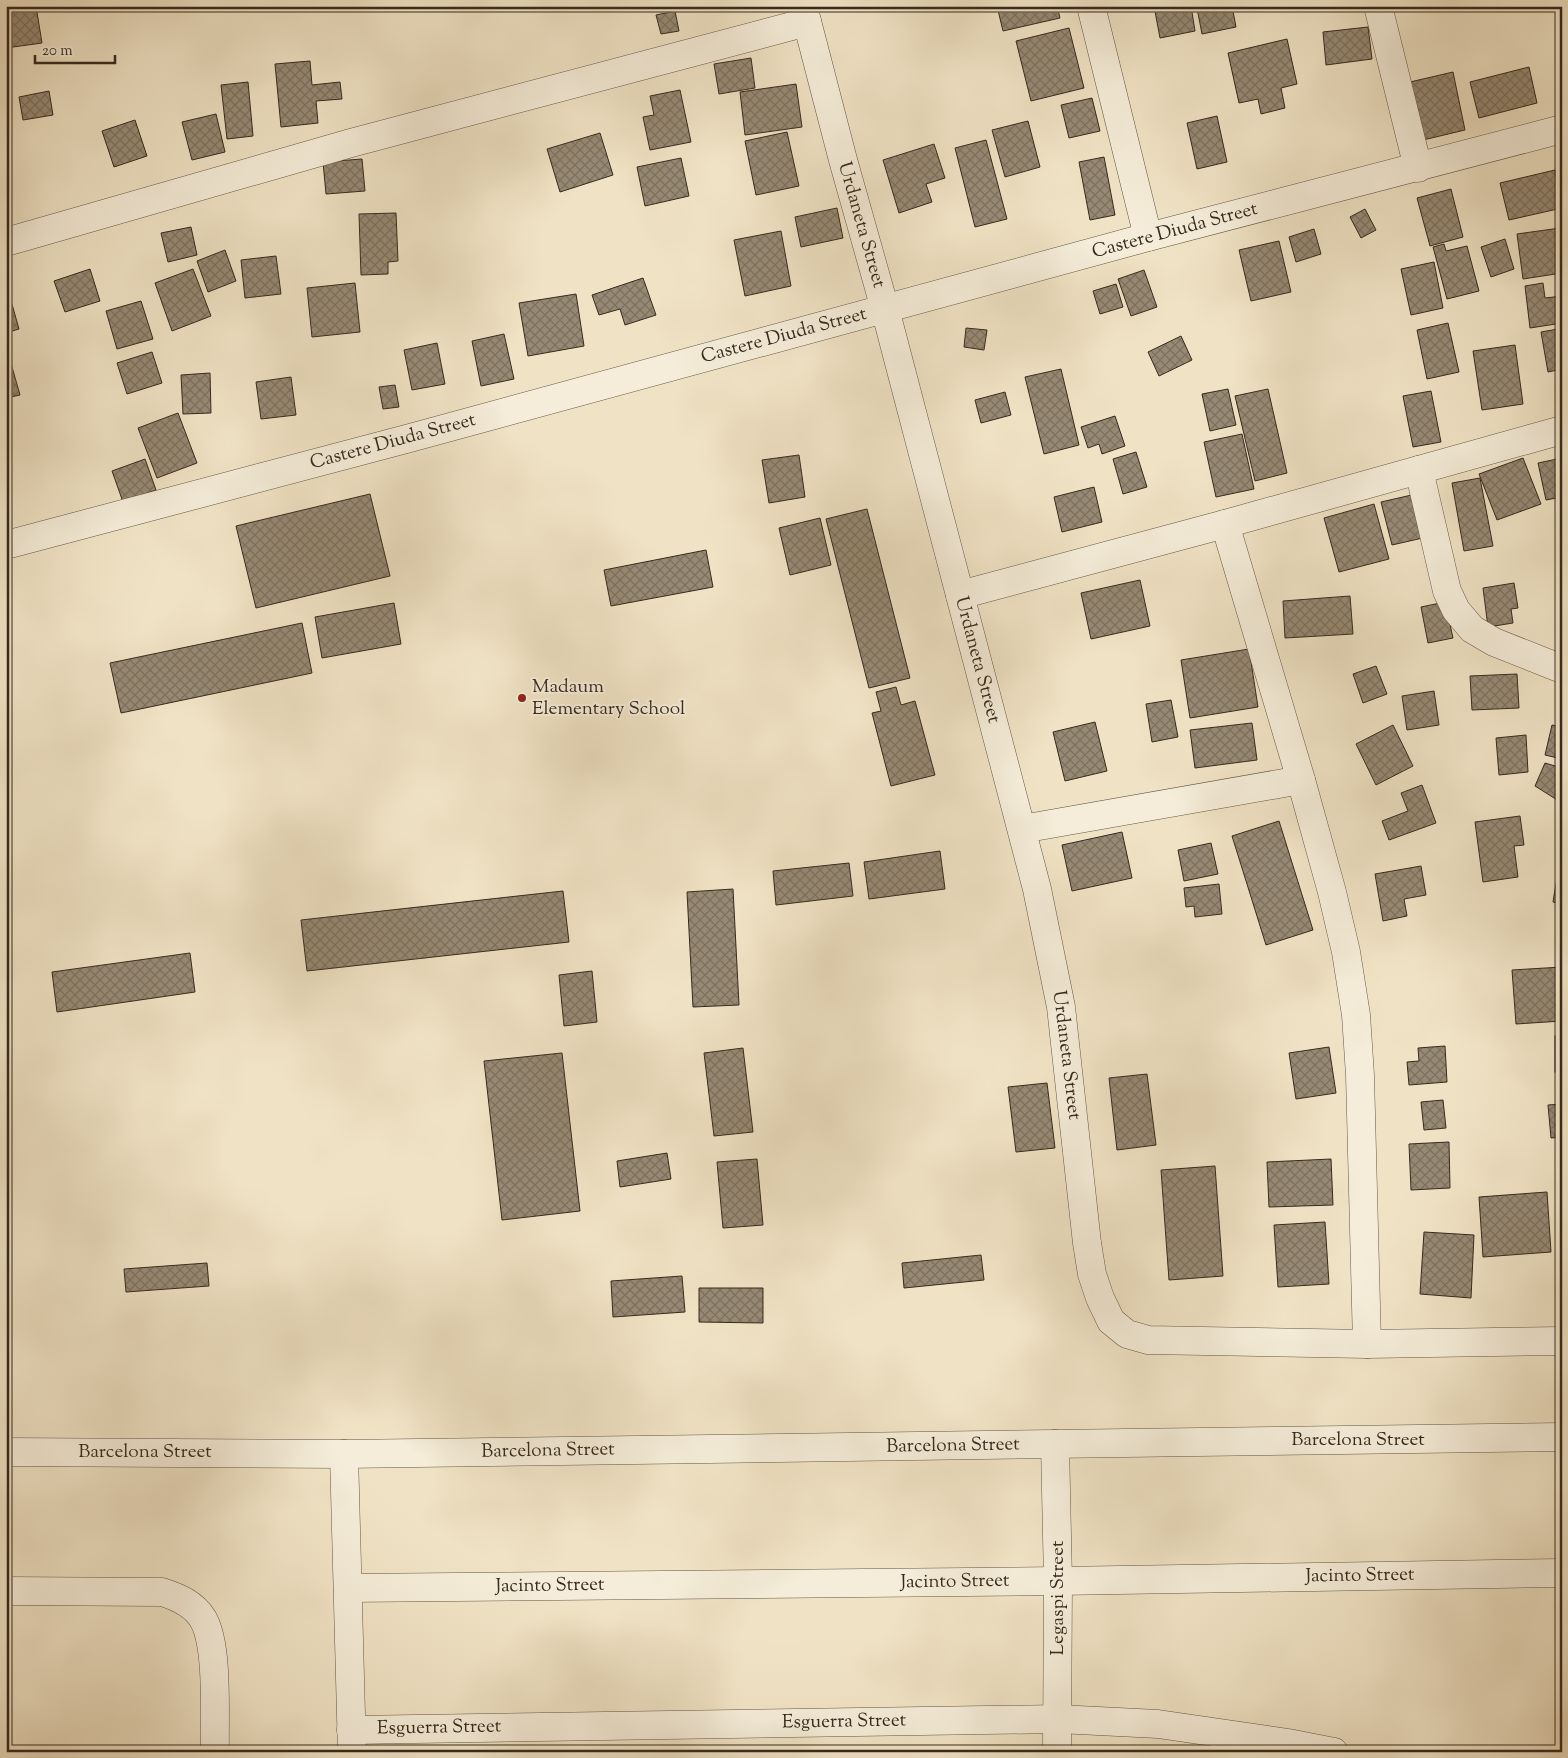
<svg xmlns="http://www.w3.org/2000/svg" width="1568" height="1758" font-family="'Sorts Mill Goudy',serif">
<defs>
<pattern id="building-cross-hatch" width="8" height="8" patternUnits="userSpaceOnUse" patternTransform="scale(1.25)"><rect width="8" height="8" fill="#978a75"/><path d="M0 0l8 8M0 8l8-8" fill="none" stroke="#7c715f"/></pattern>
</defs>
<rect width="100%" height="100%" fill="#f0e3c5"/>
<filter id="stains"><feTurbulence type="fractalNoise" baseFrequency=".004" numOctaves="4"/><feColorMatrix values="0 0 0 0 .2 0 0 0 0 .09 0 0 0 0 .02 0 0 0 .5 -.17"/></filter>
<radialGradient id="worn" r=".72"><stop offset=".6" stop-color="#630" stop-opacity="0"/><stop offset="1" stop-color="#630" stop-opacity=".3"/></radialGradient>
<g fill="url(#building-cross-hatch)" stroke="#362a1e">
<path d="M6,6H36L42,43L6,48Z"/>
<path d="M997,6H1057L1060,18L1003,31Z"/>
<path d="M1154,6H1191L1195,31L1160,38Z"/>
<path d="M1207,6H1232L1236,27L1202,34L1197,8Z"/>
<path d="M675,11L679,31L661,34L656,15Z"/>
<path d="M1368,27L1372,59L1326,65L1323,32Z"/>
<path d="M1069,28L1084,88L1031,101L1016,41Z"/>
<path d="M1287,39L1297,84L1281,88L1285,108L1261,114L1258,99L1239,103L1228,53Z"/>
<path d="M751,58L755,88L719,94L714,64Z"/>
<path d="M310,61L312,85L340,82L342,99L316,101L318,123L281,127L275,64Z"/>
<path d="M1529,67L1537,103L1479,118L1470,82Z"/>
<path d="M1453,72L1465,130L1423,140L1410,82Z"/>
<path d="M248,82L253,136L227,139L221,85Z"/>
<path d="M796,84L802,127L745,135L740,92Z"/>
<path d="M680,90L691,142L650,150L643,117L654,115L650,96Z"/>
<path d="M49,91L53,115L23,120L19,97Z"/>
<path d="M1092,98L1100,131L1069,138L1061,105Z"/>
<path d="M216,114L225,152L192,160L182,122Z"/>
<path d="M1217,116L1227,162L1197,169L1187,123Z"/>
<path d="M135,120L147,156L114,167L102,131Z"/>
<path d="M1028,121L1040,167L1005,177L992,130Z"/>
<path d="M787,132L799,186L756,195L745,141Z"/>
<path d="M600,133L613,175L560,192L547,149Z"/>
<path d="M986,140L1007,219L975,227L955,148Z"/>
<path d="M934,144L945,178L926,184L932,202L899,213L883,160Z"/>
<path d="M1104,157L1115,215L1090,220L1079,162Z"/>
<path d="M681,158L689,196L645,206L637,167Z"/>
<path d="M362,159L365,191L326,194L323,162Z"/>
<path d="M1555,170L1562,200V208L1509,220L1500,183Z"/>
<path d="M1451,189L1463,237L1430,246L1417,198Z"/>
<path d="M837,208L843,238L801,247L795,217Z"/>
<path d="M1365,209L1376,230L1361,238L1350,217Z"/>
<path d="M396,213L398,261L388,262V274L361,275L359,214Z"/>
<path d="M191,227L197,255L168,262L161,233Z"/>
<path d="M1560,228L1562,273L1523,279L1517,234Z"/>
<path d="M1314,229L1321,254L1296,262L1289,237Z"/>
<path d="M781,231L791,286L745,296L734,240Z"/>
<path d="M1505,239L1514,269L1491,277L1481,247Z"/>
<path d="M1279,241L1291,292L1251,301L1239,250Z"/>
<path d="M1444,244L1446,251L1467,246L1479,291L1447,299L1433,247Z"/>
<path d="M225,250L236,281L208,292L197,261Z"/>
<path d="M276,256L281,294L245,298L241,260Z"/>
<path d="M1434,262L1443,308L1411,315L1401,269Z"/>
<path d="M90,269L100,301L65,312L54,281Z"/>
<path d="M193,269L211,316L172,331L155,283Z"/>
<path d="M1144,270L1157,307L1131,316L1118,279Z"/>
<path d="M643,278L656,315L625,325L620,309L599,315L592,295Z"/>
<path d="M6,283L19,329L6,333Z"/>
<path d="M355,283L360,332L312,337L307,288Z"/>
<path d="M1543,283L1545,298L1562,296V323L1530,328L1525,286Z"/>
<path d="M1116,284L1123,307L1100,314L1093,291Z"/>
<path d="M576,294L584,346L528,356L519,303Z"/>
<path d="M141,301L153,339L117,349L106,311Z"/>
<path d="M1448,323L1459,372L1427,379L1417,330Z"/>
<path d="M966,328L987,330L984,350L964,347Z"/>
<path d="M1558,329L1562,350V369L1548,372L1541,332Z"/>
<path d="M504,334L514,379L481,386L472,341Z"/>
<path d="M1181,336L1192,360L1159,376L1148,352Z"/>
<path d="M437,343L445,384L412,390L404,350Z"/>
<path d="M1515,345L1523,404L1482,410L1473,351Z"/>
<path d="M152,352L162,383L127,394L117,363Z"/>
<path d="M6,360H10L20,395L6,398Z"/>
<path d="M1061,369L1079,445L1044,454L1025,377Z"/>
<path d="M210,373L211,413L183,414L181,375Z"/>
<path d="M291,377L296,415L261,419L256,382Z"/>
<path d="M395,385L399,407L383,409L379,387Z"/>
<path d="M1228,389L1236,425L1210,431L1202,394Z"/>
<path d="M1268,389L1287,473L1255,481L1235,396Z"/>
<path d="M1431,391L1441,442L1413,447L1403,396Z"/>
<path d="M1005,392L1011,415L981,423L975,400Z"/>
<path d="M178,413L197,463L157,478L138,428Z"/>
<path d="M1115,416L1125,446L1102,454L1099,444L1088,448L1081,427Z"/>
<path d="M1242,434L1254,489L1216,497L1204,442Z"/>
<path d="M1136,452L1147,487L1123,494L1113,459Z"/>
<path d="M799,455L805,497L769,503L762,460Z"/>
<path d="M1523,458L1541,504L1497,520L1479,474Z"/>
<path d="M1562,458V497L1546,500L1538,463Z"/>
<path d="M145,459L156,490L123,502L112,471Z"/>
<path d="M1480,478L1493,546L1464,551L1452,483Z"/>
<path d="M1094,487L1102,522L1062,532L1054,497Z"/>
<path d="M370,494L390,576L256,608L236,526Z"/>
<path d="M1416,494L1427,537L1392,545L1381,502Z"/>
<path d="M1374,504L1389,559L1339,572L1324,518Z"/>
<path d="M867,509L910,678L869,688L826,519Z"/>
<path d="M820,518L831,565L790,575L779,528Z"/>
<path d="M706,550L713,587L611,606L604,570Z"/>
<path d="M1140,580L1150,626L1091,639L1081,593Z"/>
<path d="M1514,583L1518,608L1511,609L1513,623L1488,627L1483,588Z"/>
<path d="M1350,596L1353,634L1285,638L1283,601Z"/>
<path d="M1445,602L1453,638L1428,643L1421,607Z"/>
<path d="M394,603L401,644L322,658L315,617Z"/>
<path d="M302,623L312,673L121,713L110,663Z"/>
<path d="M1249,649L1258,707L1190,718L1181,660Z"/>
<path d="M1376,666L1387,694L1363,703L1353,674Z"/>
<path d="M1517,674L1519,708L1472,710L1470,676Z"/>
<path d="M896,687L901,705L915,701L935,775L891,786L872,713L881,711L876,692Z"/>
<path d="M1434,691L1439,725L1407,730L1402,696Z"/>
<path d="M1171,700L1178,737L1152,742L1146,704Z"/>
<path d="M1095,722L1107,771L1065,781L1053,732Z"/>
<path d="M1252,723L1257,760L1195,768L1190,730Z"/>
<path d="M1393,725L1413,766L1376,785L1356,744Z"/>
<path d="M1552,725L1562,727V759L1545,755Z"/>
<path d="M1526,735L1528,772L1499,775L1496,738Z"/>
<path d="M1545,763L1562,768V803L1535,786Z"/>
<path d="M1422,785L1436,823L1389,840L1382,821L1408,811L1401,793Z"/>
<path d="M1520,816L1524,845L1514,846L1518,877L1483,882L1475,822Z"/>
<path d="M1279,821L1313,930L1266,945L1232,836Z"/>
<path d="M1122,832L1132,878L1072,891L1062,845Z"/>
<path d="M1211,843L1218,874L1184,881L1178,850Z"/>
<path d="M940,851L945,889L869,899L864,862Z"/>
<path d="M849,863L853,896L776,905L773,871Z"/>
<path d="M1421,866L1426,895L1404,899L1407,916L1383,921L1375,874Z"/>
<path d="M1558,871L1562,872V904L1553,902Z"/>
<path d="M1219,884L1222,914L1195,917L1194,906L1186,907L1184,888Z"/>
<path d="M733,889L739,1005L693,1007L687,892Z"/>
<path d="M563,891L569,942L307,971L301,920Z"/>
<path d="M190,953L195,992L57,1012L52,972Z"/>
<path d="M1562,967V1021L1516,1024L1512,970Z"/>
<path d="M592,971L597,1022L564,1026L559,975Z"/>
<rect x="1555" y="1036" width="7" height="36"/>
<path d="M1445,1046L1447,1082L1409,1085L1407,1062L1419,1061L1418,1048Z"/>
<path d="M1329,1047L1336,1093L1296,1099L1289,1053Z"/>
<path d="M743,1048L753,1132L714,1136L704,1053Z"/>
<path d="M562,1053L580,1211L502,1220L484,1061Z"/>
<path d="M1147,1074L1156,1145L1117,1150L1109,1078Z"/>
<path d="M1047,1083L1055,1148L1016,1152L1008,1087Z"/>
<path d="M1443,1100L1446,1128L1424,1130L1421,1102Z"/>
<path d="M1562,1104V1137L1551,1138L1548,1105Z"/>
<path d="M1449,1142L1450,1188L1411,1190L1409,1144Z"/>
<path d="M667,1153L671,1179L620,1187L617,1161Z"/>
<path d="M757,1159L763,1225L723,1228L717,1162Z"/>
<path d="M1331,1159L1333,1205L1269,1207L1267,1162Z"/>
<path d="M1215,1166L1223,1276L1169,1280L1161,1170Z"/>
<path d="M1547,1192L1551,1252L1483,1257L1479,1197Z"/>
<path d="M1325,1222L1329,1284L1278,1287L1274,1225Z"/>
<path d="M1424,1232L1474,1235L1471,1298L1420,1294Z"/>
<path d="M981,1255L984,1280L904,1288L902,1263Z"/>
<path d="M207,1263L209,1286L126,1292L124,1269Z"/>
<path d="M682,1276L685,1312L613,1317L611,1281Z"/>
<path d="M699,1288H763V1323L699,1322Z"/>
</g>
<g fill="none" stroke-linecap="round" stroke-linejoin="round">
<defs>
<g id="minor">
<path d="M803,6L843,160L885,309L1037,889L1061,1007L1087,1243L1092,1274L1100,1298L1111,1321L1127,1334L1148,1340L1367,1344L1562,1341"/>
<path d="M1091,6L1148,237"/>
<path d="M1378,6L1418,168"/>
<path d="M6,242L351,143L807,22"/>
<path d="M1419,470L1447,591L1456,610L1472,629L1494,642L1562,669"/>
<path d="M1225,524L1301,780L1332,892L1346,952L1356,1015L1360,1075L1367,1344"/>
<path d="M6,545L410,438L1148,237L1562,129"/>
<path d="M960,595L1225,524L1562,430"/>
<path d="M1022,829L1301,780"/>
<path d="M1055,1444L1058,1581L1057,1752"/>
<path d="M6,1452L344,1454L1562,1437"/>
<path d="M344,1454L352,1752"/>
<path d="M348,1588L1058,1581L1562,1573"/>
<path d="M6,1591L162,1592C178,1597 194,1604 203,1619C219,1646 214,1719 215,1752"/>
<path d="M351,1730L1058,1719L1158,1724L1288,1743L1334,1752"/>
</g>
</defs>
<use href="#minor" stroke="#645848" stroke-width="29"/>
<use href="#minor" stroke="#f5edd9" stroke-width="28"/>
</g>
<circle fill="#8f2418" stroke="#f5edd9" stroke-width="2" cx="522" cy="698" r="5"/>
<g text-anchor="middle" dominant-baseline="central" stroke-width="4" stroke-linejoin="round" paint-order="stroke">
<g font-size="19" fill="#362a1e" stroke="#f5edd9">
<text transform="translate(861 225) rotate(74)">Urdaneta Street</text>
<text transform="translate(1175 231) rotate(-15)">Castere Diuda Street</text>
<text transform="translate(784 336) rotate(-15)">Castere Diuda Street</text>
<text transform="translate(393 442) rotate(-15)">Castere Diuda Street</text>
<text transform="translate(977 660) rotate(75)">Urdaneta Street</text>
<text transform="translate(1066 1055) rotate(83)">Urdaneta Street</text>
<text x="1358" y="1440">Barcelona Street</text>
<text transform="translate(953 1446) rotate(-1)">Barcelona Street</text>
<text transform="translate(548 1451) rotate(-1)">Barcelona Street</text>
<text x="145" y="1452">Barcelona Street</text>
<text transform="translate(1360 1576) rotate(-1)">Jacinto Street</text>
<text transform="translate(955 1582) rotate(-1)">Jacinto Street</text>
<text transform="translate(550 1586) rotate(-1)">Jacinto Street</text>
<text transform="translate(1058 1598) rotate(-90)">Legaspi Street</text>
<text transform="translate(844 1722) rotate(-1)">Esguerra Street</text>
<text transform="translate(439 1728) rotate(-1)">Esguerra Street</text>
</g>
<g font-size="19" fill="#362a1e" stroke="#f5edd9" text-anchor="start">
<text x="532" y="687">Madaum<tspan x="532" dy="22">Elementary School</tspan></text>
</g>
</g>
<rect width="1568" height="1758" fill="none" stroke="#f0e3c5" stroke-width="25"/>
<rect x="8" y="8" width="1553" height="1743" fill="none" stroke="#362a1e" stroke-width="2.5"/>
<rect x="12" y="12" width="1543" height="1733" fill="none" stroke="#362a1e"/>
<path d="M35 55v8h80v-8" fill="none" stroke="#362a1e" stroke-width="2.5"/>
<text x="42" y="55" font-size="15" fill="#362a1e" stroke="#f5edd9" stroke-width="4" paint-order="stroke">20 m</text>
<rect width="100%" height="100%" filter="url(#stains)"/>
<rect width="100%" height="100%" fill="url(#worn)"/>
</svg>
